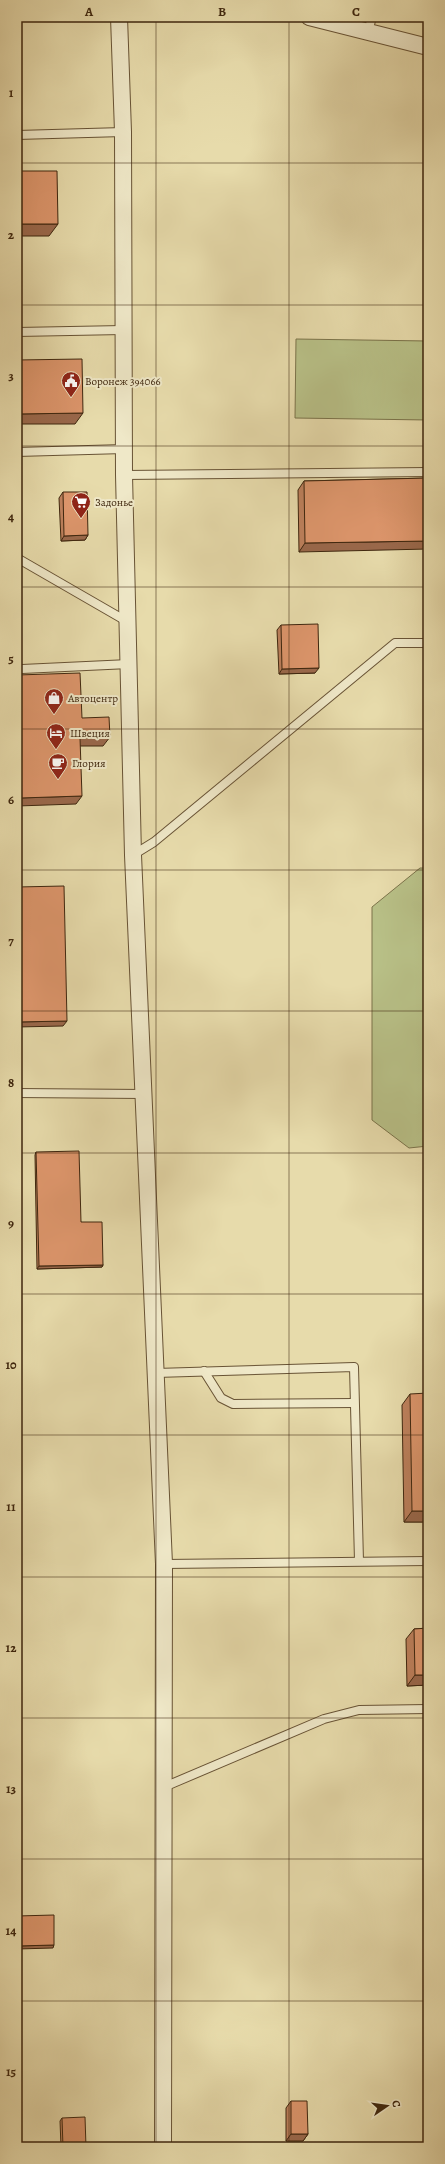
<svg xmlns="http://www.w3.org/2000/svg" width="445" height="2164" font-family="Alegreya,serif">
<rect width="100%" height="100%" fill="#e7dbab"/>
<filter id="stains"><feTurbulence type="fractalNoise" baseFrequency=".005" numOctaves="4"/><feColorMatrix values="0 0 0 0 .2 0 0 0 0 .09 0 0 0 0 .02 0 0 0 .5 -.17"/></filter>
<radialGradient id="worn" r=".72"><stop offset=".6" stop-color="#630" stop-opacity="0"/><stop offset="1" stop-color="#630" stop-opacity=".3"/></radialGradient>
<g fill="#b8c087" stroke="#7b734a">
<path d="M296,339L428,341V420L295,418Z"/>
<path d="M420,868H428V1146L409,1148L372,1120V907Z"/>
</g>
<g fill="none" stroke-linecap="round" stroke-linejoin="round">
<defs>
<g id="service">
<path d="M368,32L372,17"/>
<path d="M17,135L123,132"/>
<path d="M17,332L123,330"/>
<path d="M17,452L124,449"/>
<path d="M124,475L428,472"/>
<path d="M17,558L128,622"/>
<path d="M22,669L129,664"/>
<path d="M133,855L154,842L395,643H428"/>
<path d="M17,1093L144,1094"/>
<path d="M204,1371L221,1398L233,1404L354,1403"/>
<path d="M156,1373L354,1367L359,1561"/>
<path d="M164,1564L428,1561"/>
<path d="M164,1787L324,1719L359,1710L428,1709"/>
</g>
<g id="minor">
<path d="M119,17L123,132L124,475L133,855L164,1564L163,2147"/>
<path d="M309,17L428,47"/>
</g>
</defs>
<use href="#service" stroke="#685335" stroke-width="10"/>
<use href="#minor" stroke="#685335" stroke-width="18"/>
<use href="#service" stroke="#efe8c8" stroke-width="8"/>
<use href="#minor" stroke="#efe8c8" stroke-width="16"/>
</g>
<g fill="#bd805c" stroke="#3e260e">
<path d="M428,478L299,552L298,490L304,481Z"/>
<path d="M63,492L88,535L85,540L61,541L59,498Z"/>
<path d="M281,625L315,673L279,674L277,630Z"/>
<path d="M36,1152L81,1222L103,1265L102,1267L37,1269L35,1155Z"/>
<path d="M410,1394L428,1522H404L402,1405Z"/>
<path d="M428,1628V1685L407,1686L406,1639L414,1629Z"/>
<path d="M291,2101L308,2134L303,2141H286V2108Z"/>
<path d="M62,2118L86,2147H61L60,2121Z"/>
</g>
<g fill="#9a684b" stroke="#3e260e">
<path d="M17,224H58L49,236H17Z"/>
<path d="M83,413L75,424H17V414Z"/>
<path d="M88,535L85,540L61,541L64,536Z"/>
<path d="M428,541V549L299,552L305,543Z"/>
<path d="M319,668L315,673L279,674L282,669Z"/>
<path d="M110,737L103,746H74L80,738Z"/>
<path d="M82,796L76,804L17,806L20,798Z"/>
<path d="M17,827H21L17,834Z"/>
<path d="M67,1021L63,1026L17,1027V1022Z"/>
<path d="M103,1265L102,1267L37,1269L39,1266Z"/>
<path d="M412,1511H428V1522H404Z"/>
<path d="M415,1675H428V1685L407,1686Z"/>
<path d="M54,1945L53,1948L17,1949V1946Z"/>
<path d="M291,2134H308L303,2141H286Z"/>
</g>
<g fill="#dc956b" stroke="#3e260e">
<path d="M17,171H57L58,224H17Z"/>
<path d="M82,359L83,413L17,414V360Z"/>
<path d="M428,478V541L305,543L304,481Z"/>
<path d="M63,492H87L88,535L64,536Z"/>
<path d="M318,624L319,668L282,669L281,625Z"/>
<path d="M80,673L82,718L109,717L110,737L80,738L82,796L20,798L21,827H17V675Z"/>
<path d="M64,886L67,1021L17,1022V887Z"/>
<path d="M79,1151L81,1222H102L103,1265L39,1266L36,1152Z"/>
<path d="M428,1393V1511H412L410,1394Z"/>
<path d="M428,1628V1675H415L414,1629Z"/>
<path d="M54,1915V1945L17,1946V1916Z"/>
<path d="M291,2101H307L308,2134H291Z"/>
<path d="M85,2117L86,2147H63L62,2118Z"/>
</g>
<path fill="none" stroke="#3e260e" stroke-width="1" stroke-opacity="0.55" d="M156,17V2147M289,17V2147M17,163H428M17,305H428M17,446H428M17,587H428M17,729H428M17,870H428M17,1011H428M17,1153H428M17,1294H428M17,1435H428M17,1577H428M17,1718H428M17,1859H428M17,2001H428"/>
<defs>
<symbol id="civic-pin" viewBox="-11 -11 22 30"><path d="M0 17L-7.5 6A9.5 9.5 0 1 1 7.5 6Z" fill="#8f2418" stroke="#efe8c8"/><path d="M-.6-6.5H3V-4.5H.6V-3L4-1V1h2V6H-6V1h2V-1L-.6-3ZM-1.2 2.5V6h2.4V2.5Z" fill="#fff"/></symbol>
<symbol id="supermarket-pin" viewBox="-11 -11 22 30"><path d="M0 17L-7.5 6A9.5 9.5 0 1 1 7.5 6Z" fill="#8f2418" stroke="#efe8c8"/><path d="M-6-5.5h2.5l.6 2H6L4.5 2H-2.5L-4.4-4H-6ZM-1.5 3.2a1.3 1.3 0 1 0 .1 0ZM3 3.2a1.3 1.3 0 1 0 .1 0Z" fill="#fff"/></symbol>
<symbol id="shop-pin" viewBox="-11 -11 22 30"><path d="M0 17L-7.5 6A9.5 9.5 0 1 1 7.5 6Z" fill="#8f2418" stroke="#efe8c8"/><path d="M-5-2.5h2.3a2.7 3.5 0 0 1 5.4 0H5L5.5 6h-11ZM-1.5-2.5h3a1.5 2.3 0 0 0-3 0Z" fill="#fff"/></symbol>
<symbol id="hotel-pin" viewBox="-11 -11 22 30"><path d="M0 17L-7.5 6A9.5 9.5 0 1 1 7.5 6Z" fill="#8f2418" stroke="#efe8c8"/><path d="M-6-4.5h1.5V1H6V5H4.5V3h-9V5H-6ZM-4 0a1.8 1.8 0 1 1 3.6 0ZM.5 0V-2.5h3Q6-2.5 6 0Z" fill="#fff"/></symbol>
<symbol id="cafe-pin" viewBox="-11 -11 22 30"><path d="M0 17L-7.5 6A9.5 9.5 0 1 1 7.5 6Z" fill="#8f2418" stroke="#efe8c8"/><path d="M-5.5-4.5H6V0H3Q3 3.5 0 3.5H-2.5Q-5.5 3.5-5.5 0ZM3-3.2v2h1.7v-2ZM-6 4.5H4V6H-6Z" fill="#fff"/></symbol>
</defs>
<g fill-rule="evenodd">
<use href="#civic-pin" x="60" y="370" width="22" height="30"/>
<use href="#supermarket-pin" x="70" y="491" width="22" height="30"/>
<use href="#shop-pin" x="43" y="687" width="22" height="30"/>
<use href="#hotel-pin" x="45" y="722" width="22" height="30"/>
<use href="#cafe-pin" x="47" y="752" width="22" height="30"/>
</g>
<g text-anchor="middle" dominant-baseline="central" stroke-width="4" stroke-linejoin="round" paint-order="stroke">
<g font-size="11" fill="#3e260e" stroke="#efe8c8" text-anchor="start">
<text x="85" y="381">Воронеж 394066</text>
<text x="95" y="502">Задонье</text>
<text x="68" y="698">Автоцентр</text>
<text x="70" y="733">Швеция</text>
<text x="72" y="763">Глория</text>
</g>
</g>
<rect width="445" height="2164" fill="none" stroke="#e7dbab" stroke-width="44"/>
<g transform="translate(387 2106) rotate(77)" stroke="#efe8c8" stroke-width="3" paint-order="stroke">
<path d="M0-3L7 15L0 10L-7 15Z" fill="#3e260e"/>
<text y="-6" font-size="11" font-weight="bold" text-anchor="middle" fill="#3e260e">С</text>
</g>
<rect x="22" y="22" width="401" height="2120" fill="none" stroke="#3e260e" stroke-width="1.5"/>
<g font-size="13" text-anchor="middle" font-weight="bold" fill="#3e260e">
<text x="89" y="16">A</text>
<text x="222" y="16">B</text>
<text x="356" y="16">C</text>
<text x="11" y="97">1</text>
<text x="11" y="239">2</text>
<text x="11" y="380">3</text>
<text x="11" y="521">4</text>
<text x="11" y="663">5</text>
<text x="11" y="804">6</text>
<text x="11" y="945">7</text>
<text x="11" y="1087">8</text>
<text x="11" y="1228">9</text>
<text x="11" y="1369">10</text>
<text x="11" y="1511">11</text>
<text x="11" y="1652">12</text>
<text x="11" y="1793">13</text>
<text x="11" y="1935">14</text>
<text x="11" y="2076">15</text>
</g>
<rect width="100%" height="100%" filter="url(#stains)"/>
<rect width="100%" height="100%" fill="url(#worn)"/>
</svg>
